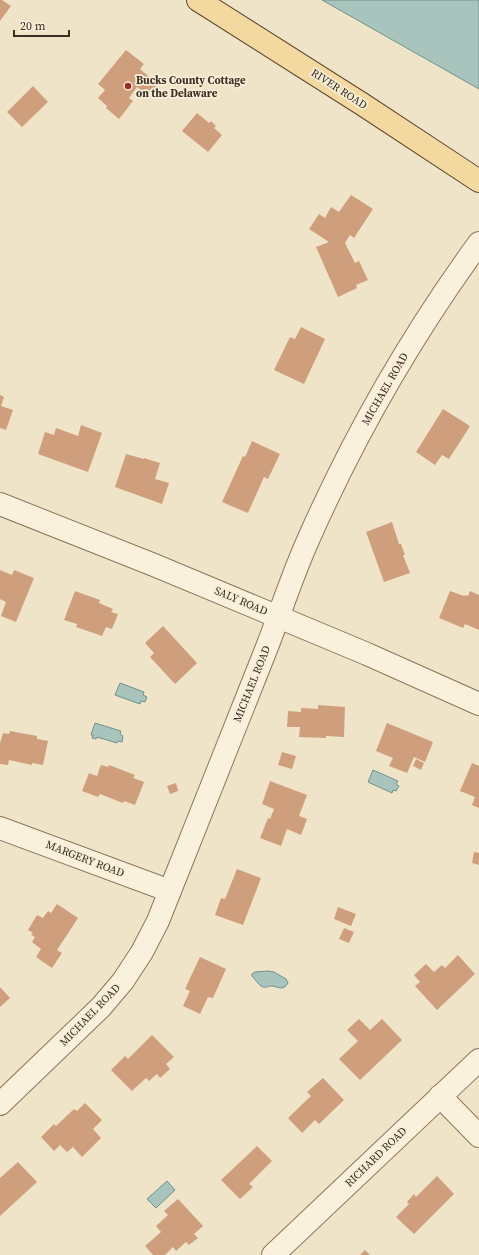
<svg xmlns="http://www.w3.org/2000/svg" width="479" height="1255" font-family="'Source Serif 4',serif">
<rect width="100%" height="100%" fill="#f0e4c8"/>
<g fill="#a9c4bc" stroke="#6f938a">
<path d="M322,0H479V89Z"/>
<path d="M120,683L144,692L143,695L147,697L145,702L141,701L140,704L115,695Z"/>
<path d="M95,723L121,731L120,734L123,736L122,742L118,741L117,743L97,737L96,739L92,738L93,735H91Z"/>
<path d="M373,770L398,781L396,784L399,786L396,791L393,790L392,793L368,782Z"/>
<path d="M268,971L274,972L286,979L288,983C283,992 278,986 271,986C267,986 265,989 261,986C258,984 255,979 252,976V974L255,972Z"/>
<path d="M167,1181L175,1190L156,1208L147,1199Z"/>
</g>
<g fill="#cf9f7d">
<path d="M0,0H2L11,6L0,21Z"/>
<path d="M126,50L144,64L140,69L158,84L148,96L137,87L129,98L133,101L119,119L106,108L107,106L98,98L105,90L98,84Z"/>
<path d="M33,86L48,102L22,127L7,112Z"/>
<path d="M197,113L209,123L211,121L216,126L214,128L222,135L208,152L182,131Z"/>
<path d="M351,195L373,209L354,238L350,235L345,243L355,263L359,261L368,280L356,285L357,288L338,297L316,247L329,242L309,229L319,214L325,218L331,207L339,212Z"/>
<path d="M301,327L325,339L304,384L274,370L290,337L295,339Z"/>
<path d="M0,395L4,397L1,406L13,410L6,430L0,428Z"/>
<path d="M443,409L470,426L449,459L442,455L435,465L416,452Z"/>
<path d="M81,425L102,433L88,472L38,454L45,432L54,435L56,428L78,436Z"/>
<path d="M252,441L280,454L268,479L264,477L248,513L222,502L243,456L245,457Z"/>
<path d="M126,454L144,459V458L160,463L155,479L169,483L162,504L115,487Z"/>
<path d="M392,522L399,544H401L405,555H403L410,573L384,582L366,532Z"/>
<path d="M0,570L12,575L14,570L34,578L16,622L1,616L6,602L0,599Z"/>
<path d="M75,591L100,600L99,603L113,609L111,612L118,614L112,629L106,627L102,636L76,627L77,624L64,620Z"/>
<path d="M450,591L464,596L465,595L468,596L470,591L479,595V630L465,624L463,628L439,618Z"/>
<path d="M163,626L197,663L175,684L150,657L154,653L145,643Z"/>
<path d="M318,705L345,707L344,737L326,736V738L299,737L300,727H287L288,711L301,712V708L318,709Z"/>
<path d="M387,723L433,742L425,762L414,757L407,773L389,766L393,758L376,751Z"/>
<path d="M10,731L37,736V739L48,741L43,765L32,763V765L9,760L8,765L0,764V743L3,733L9,734Z"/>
<path d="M282,752L296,756L292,769L278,765Z"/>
<path d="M416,759L424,763L421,770L413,766Z"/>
<path d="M472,763L479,766V808L472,805L475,797L460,791Z"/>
<path d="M101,765L108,767L109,765L135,775L133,778L144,782L135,805L124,801L123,803L100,794L98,797L82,791L89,773L97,776Z"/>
<path d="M270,781L307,795L299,816L307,819L301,835L287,829L281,846L260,838L268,818L270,819L274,809L262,804Z"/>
<path d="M176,783L178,791L170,794L167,786Z"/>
<path d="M474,852L479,853V865L472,863Z"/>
<path d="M237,869L261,878L243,925L215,915L221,898L225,899Z"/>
<path d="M57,904L78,918L57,950L62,953L52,968L36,957L41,949L32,942L35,937L31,935L33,933L28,930L37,915L43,918L48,911L51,913Z"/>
<path d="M338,907L356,914L351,926L334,919Z"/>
<path d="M344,928L354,932L349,943L339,939Z"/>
<path d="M458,955L475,974L437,1010L415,986L420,982L414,975L426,964L434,972L442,965L445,968Z"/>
<path d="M200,957L226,969L213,998L208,997L200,1014L183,1006L190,991L185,989Z"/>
<path d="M0,987L10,998L0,1007Z"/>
<path d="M359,1019L370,1030L382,1019L402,1040L360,1080L339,1059L358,1041L347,1030Z"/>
<path d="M152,1035L174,1057L166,1064L170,1069L160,1078L157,1074L149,1081L146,1078L132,1091L111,1070L125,1056L128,1059Z"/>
<path d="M323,1078L344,1100L319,1124L315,1120L302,1133L288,1118L311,1096L307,1092Z"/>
<path d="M85,1103L102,1120L93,1129L101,1138L82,1157L73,1147L67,1152L60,1145L54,1151L41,1137L54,1124L56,1126L74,1109L77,1111Z"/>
<path d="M257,1146L272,1161L249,1184L253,1187L240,1199L221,1180Z"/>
<path d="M18,1162L37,1182L0,1216V1178Z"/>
<path d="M437,1176L454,1194L414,1234L396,1217L409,1204L407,1202L414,1194L416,1197Z"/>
<path d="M178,1199L203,1226L194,1234L198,1238L189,1245L186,1242L176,1251L173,1247L165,1255H153L145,1246L161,1232L156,1226L168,1215L164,1211Z"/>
<path d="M365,1250L370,1255H360Z"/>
</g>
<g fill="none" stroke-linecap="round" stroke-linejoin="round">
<defs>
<g id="minor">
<path d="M0,504L154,565L367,654L479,704"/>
<path d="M0,828L170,891"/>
<path d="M440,1096L479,1136"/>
<path d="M0,1104L101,1007L123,981L142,952L158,921C194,830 231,739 267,647C281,611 293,573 309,538C355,434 412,335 479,243"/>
<path d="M273,1255L479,1060"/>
</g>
<path id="major" d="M198,0L362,104L479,181"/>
</defs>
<use href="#minor" stroke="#8d765c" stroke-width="24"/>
<use href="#major" stroke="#5b4430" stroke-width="24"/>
<use href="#minor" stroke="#faf1dc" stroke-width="22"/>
<use href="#major" stroke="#f3d9a0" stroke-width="22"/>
</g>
<circle fill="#9e2a2b" stroke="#f7eed8" stroke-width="1.5" cx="128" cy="86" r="4"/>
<g text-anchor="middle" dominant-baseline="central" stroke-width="3.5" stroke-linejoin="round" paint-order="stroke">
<g font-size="11" font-weight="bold" fill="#3d2e20" stroke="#f7eed8" text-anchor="start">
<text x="136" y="80">Bucks County Cottage<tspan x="136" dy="13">on the Delaware</tspan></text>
</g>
<g font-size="11" fill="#3d2e20" stroke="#f7eed8">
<text transform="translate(339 89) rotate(33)">RIVER ROAD</text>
<text transform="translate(385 389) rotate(-60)">MICHAEL ROAD</text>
<text transform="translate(241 601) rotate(23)">SALY ROAD</text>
<text transform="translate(252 684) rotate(-68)">MICHAEL ROAD</text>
<text transform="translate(85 859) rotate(21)">MARGERY ROAD</text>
<text transform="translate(90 1015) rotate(-46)">MICHAEL ROAD</text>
<text transform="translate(376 1157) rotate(-44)">RICHARD ROAD</text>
</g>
</g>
<path d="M14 30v6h55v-6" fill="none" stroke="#3d2e20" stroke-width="2"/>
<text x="20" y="30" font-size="12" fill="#3d2e20" stroke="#f7eed8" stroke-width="3" paint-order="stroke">20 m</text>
</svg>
